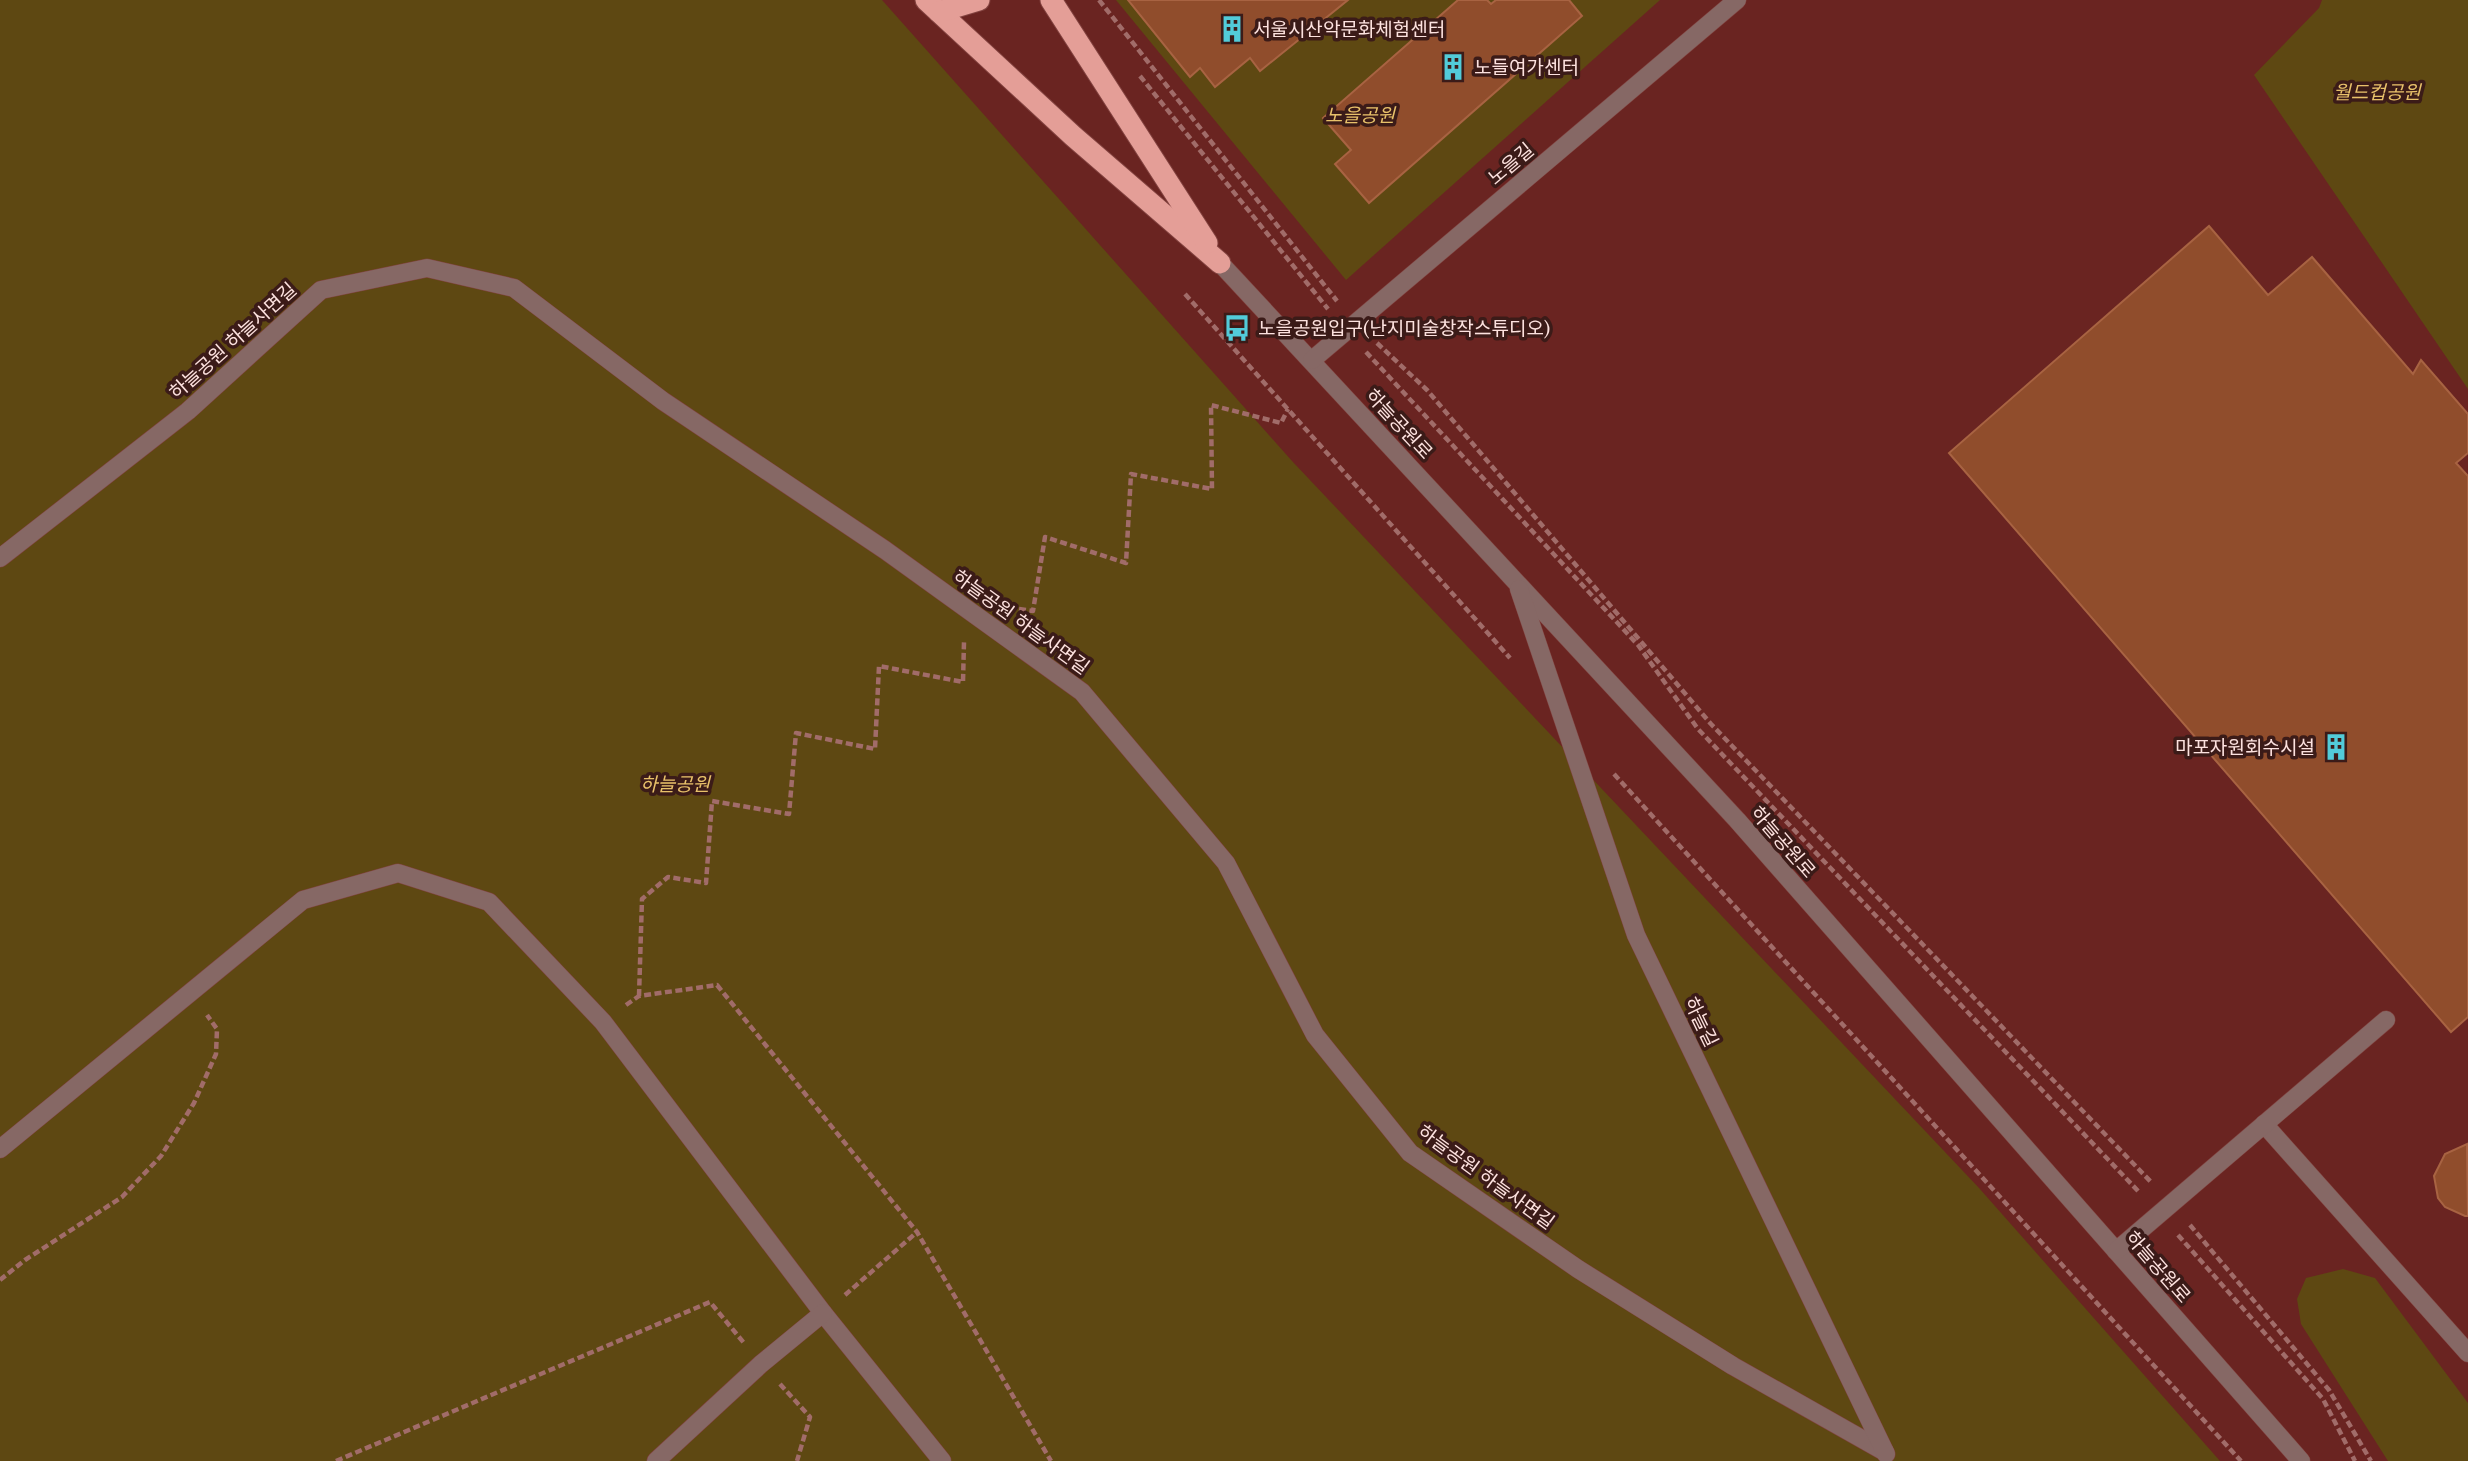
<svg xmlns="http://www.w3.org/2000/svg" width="2468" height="1461" font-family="'Libre Baskerville','Noto Sans KR',serif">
<rect width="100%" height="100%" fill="#6a2421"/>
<g fill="#5e4812">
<path d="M0,0H882L1292,461L1979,1188L2220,1461H0Z"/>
<path d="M1116,0H1660L1346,280Z"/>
<path d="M2322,0H2468V389L2254,75L2319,8Z"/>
<path d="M2343,1269L2375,1278L2468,1403V1461H2388L2301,1324L2297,1299L2306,1278Z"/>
</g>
<g fill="#904d2c" stroke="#a86342" stroke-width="2">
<path d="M1128,0H1348L1260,71L1250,58L1215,87L1200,68L1190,77Z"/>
<path d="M1458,0H1487L1491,4L1496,0H1569L1582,16L1369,203L1335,164L1351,150L1323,118Z"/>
<path d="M2209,226L2268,295L2312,257L2413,374L2421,360L2468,414V453L2456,463L2468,476V1017L2451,1032L1949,453Z"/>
<path d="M2467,1144L2468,1216H2465L2445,1207L2438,1198L2434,1176L2445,1154Z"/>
</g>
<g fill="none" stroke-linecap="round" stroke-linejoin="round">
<defs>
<g id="minor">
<path d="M1220,263L1737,820L2301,1461"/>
<path d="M1312,360L1737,0"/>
<path d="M0,558L188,411L321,290L427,268L514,288L663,401L885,550L1082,692L1226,863L1315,1035L1410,1153L1578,1269L1733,1366L1885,1452"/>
<path d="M1519,589L1636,935L1886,1454"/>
<path d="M2264,1124L2468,1353"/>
<path d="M0,1149L303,900L398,873L489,902L603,1022L823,1313L942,1461"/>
<path d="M2116,1251L2386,1020"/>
<path d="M656,1461L761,1364L823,1313"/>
</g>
<g id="highway">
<path d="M926,0L1073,136L1220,263"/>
<path d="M1051,0L1207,243"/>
<path d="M939,12L979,0"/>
</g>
</defs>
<use href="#minor" stroke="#82423f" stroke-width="19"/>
<use href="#highway" stroke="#82423f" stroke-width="23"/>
<g stroke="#a16c69" stroke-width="4.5" stroke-dasharray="7 3.5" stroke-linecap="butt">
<path d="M1099,0L1337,301"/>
<path d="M1140,76L1328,309"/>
<path d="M1185,294L1510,658"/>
<path d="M1377,343L1427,390L1711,724L2151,1182"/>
<path d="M1366,352L1638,645L1698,729L2139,1192"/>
<path d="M1019,609L1033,611L1045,537L1126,563L1131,474L1212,489L1211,405L1281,423L1288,409"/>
<path d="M1614,774L2241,1461"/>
<path d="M639,996L642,899L668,877L706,883L712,801L789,814L796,733L875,749L879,666L963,682L964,642"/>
<path d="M626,1005L639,996L717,985L917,1232L1051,1461"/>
<path d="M2190,1225L2329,1390L2371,1461"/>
<path d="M2178,1235L2323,1399L2355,1461"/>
<path d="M0,1280L25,1260L122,1197L161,1156L194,1103L216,1054L217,1029L207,1015"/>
<path d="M845,1295L917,1232"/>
<path d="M780,1384L810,1417L797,1461"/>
<path d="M336,1461L710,1302L744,1343"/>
</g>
<use href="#minor" stroke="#866865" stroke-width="18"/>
<use href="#highway" stroke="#e49e97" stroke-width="21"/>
</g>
<defs>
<symbol id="building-bare" viewBox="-9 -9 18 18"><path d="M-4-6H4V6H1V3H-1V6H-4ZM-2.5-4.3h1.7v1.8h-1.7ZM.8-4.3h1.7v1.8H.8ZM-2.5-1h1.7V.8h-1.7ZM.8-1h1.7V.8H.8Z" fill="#52cbd9" stroke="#3b1b18" stroke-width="2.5" paint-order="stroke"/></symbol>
<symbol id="bus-bare" viewBox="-9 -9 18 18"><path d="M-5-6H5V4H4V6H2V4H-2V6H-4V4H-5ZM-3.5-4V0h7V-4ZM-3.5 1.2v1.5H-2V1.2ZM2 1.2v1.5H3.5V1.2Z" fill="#52cbd9" stroke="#3b1b18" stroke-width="2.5" paint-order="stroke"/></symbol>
</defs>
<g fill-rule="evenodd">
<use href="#building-bare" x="1213" y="10" width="38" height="38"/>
<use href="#building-bare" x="1434" y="48" width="38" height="38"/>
<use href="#bus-bare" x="1218" y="309" width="38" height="38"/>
<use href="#building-bare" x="2317" y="728" width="38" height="38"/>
</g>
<g text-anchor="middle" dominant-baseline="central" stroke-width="7" stroke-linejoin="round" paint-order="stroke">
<g font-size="19" fill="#fde2df" stroke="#3b1b18" text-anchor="start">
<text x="1253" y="29">서울시산악문화체험센터</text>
<text x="1474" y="67">노들여가센터</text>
<text x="1258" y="328">노을공원입구(난지미술창작스튜디오)</text>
<text x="2315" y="747" text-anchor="end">마포자원회수시설</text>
</g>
<g font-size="19" font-style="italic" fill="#e8c16a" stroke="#3b1b18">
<text x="2377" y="92">월드컵공원</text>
<text x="1360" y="115">노을공원</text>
<text x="675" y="784">하늘공원</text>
</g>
<g font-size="19" fill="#fde2df" stroke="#3b1b18">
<text transform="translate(1511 164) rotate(-40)">노을길</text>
<text transform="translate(233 341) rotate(-42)">하늘공원 하늘사면길</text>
<text transform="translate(1399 424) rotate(47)">하늘공원로</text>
<text transform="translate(1021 622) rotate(36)">하늘공원 하늘사면길</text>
<text transform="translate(1783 842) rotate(49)">하늘공원로</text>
<text transform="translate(1701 1022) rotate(64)">하늘길</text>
<text transform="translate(1486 1177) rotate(36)">하늘공원 하늘사면길</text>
<text transform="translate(2158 1267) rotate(49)">하늘공원로</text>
</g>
</g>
</svg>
